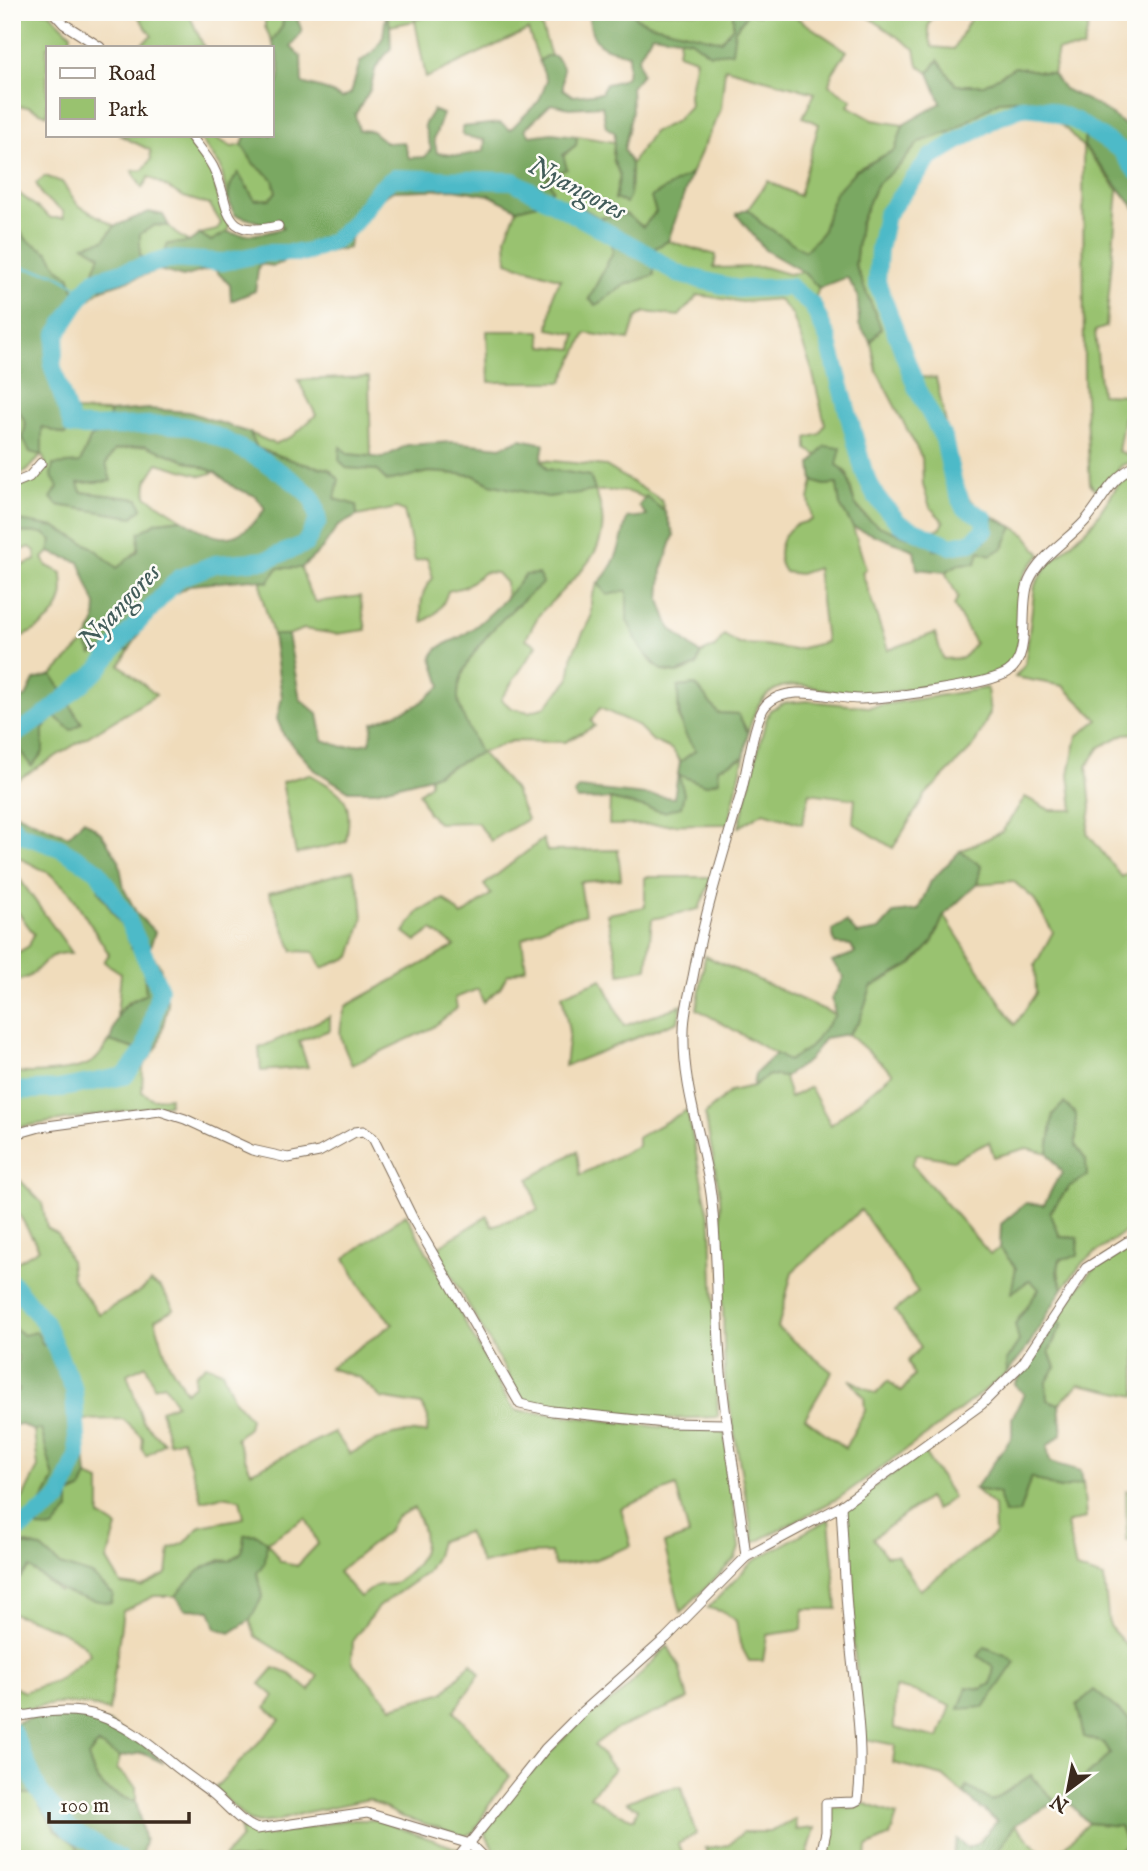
<svg xmlns="http://www.w3.org/2000/svg" width="1148" height="1871" font-family="'IM FELL English',serif">
<rect width="100%" height="100%" fill="#fdfcf7"/>
<filter id="ink" filterUnits="userSpaceOnUse"><feTurbulence type="fractalNoise" baseFrequency=".0143" numOctaves="2"/><feDisplacementMap in="SourceGraphic" scale="14" xChannelSelector="R" yChannelSelector="G"/><feConvolveMatrix kernelMatrix="1 2 1 2 8 2 1 2 1" color-interpolation-filters="sRGB"/></filter>
<filter id="wash" filterUnits="userSpaceOnUse"><feTurbulence type="fractalNoise" baseFrequency=".00686" numOctaves="4" result="noise"/><feDisplacementMap in="SourceGraphic" scale="28" xChannelSelector="R" yChannelSelector="G"/><feGaussianBlur stdDeviation="1.57" result="paint"/><feColorMatrix in="noise" values="0 0 0 0 0 0 0 0 0 0 0 0 0 0 0 0 0 1.4 0 .05"/><feComposite in="paint" operator="in"/></filter>
<g filter="url(#wash)">
<rect width="100%" height="100%" fill="#f0dcbb"/>
<g fill="#99c26f" stroke="#6a7646" stroke-width="2" fill-rule="evenodd">
<path d="M12,12H49L71,34L69,47H47V115L29,107L12,106Z"/>
<path d="M135,12H188L204,47H137L152,36Z"/>
<path d="M265,12H285L282,27L272,41L265,27Z"/>
<path d="M386,12H413L415,20L436,12H537L551,56H546L539,61L528,30L426,78L415,21L390,26Z"/>
<path d="M633,12H733V27L721,41L653,25L635,18Z"/>
<path d="M758,12H788L847,51L832,74L829,85L852,100L848,106L873,120L903,125L895,150L856,170L835,193L822,233L805,252L761,223L748,209L768,181L799,196L819,124L803,117L815,93L725,68L721,109L691,174L651,197L656,212L643,227L626,214L599,218L578,206L574,210L610,230L613,252L589,299L596,305L625,285L653,275V249L668,241L716,255L714,268L764,267L788,274L803,272L819,288L815,299L828,319L859,440L877,489L899,515L921,529L908,538L875,526L855,504L847,473L837,465L825,447L818,456L807,449V438L820,434L825,424L812,370L792,314L778,299L742,302L698,295L679,316L645,312L636,318L629,340L586,333L562,382H489L487,331H540L542,346L573,349L576,334L549,329L554,291L561,279L507,262L506,237L517,209L541,203C547,178 555,161 576,145L577,136L614,142L613,159L620,175L615,199L630,195L631,164L653,132L675,122L690,106L689,95L696,59L678,53L680,38L691,40L710,54L735,30L748,13L757,15Z"/>
<path d="M865,12H935L928,27L932,47L954,49L974,12H1092L1083,49L1058,50L1053,74L1015,67L984,85H956L938,60L929,73L918,65L915,49L864,14Z"/>
<path d="M1028,99L1059,107L1085,133L1084,147L1118,190L1106,327L1095,331L1101,394L1128,395L1118,451L1128,455L1136,440V460L1122,465L1098,493L1090,483L1084,381L1083,147C1074,138 1063,123 1052,118C1013,99 936,154 913,183C898,201 886,222 882,245C877,284 901,334 913,370L920,377L936,378L957,474L969,499L994,517L985,541L967,551L934,550L931,531L941,528L944,522L930,507L923,485L922,458L877,372L871,342L881,328L855,265L860,224L876,185L900,165L919,142L950,132L999,101Z"/>
<path d="M119,135H185L212,169L219,202L230,224L227,232L211,241L200,234L217,230L221,223L210,205L184,197L149,177L142,188L132,171L143,170L151,159L150,150Z"/>
<path d="M199,137H214L232,147L242,145L254,164L273,179L276,192L270,199L254,200L248,187L227,199L221,167Z"/>
<path d="M45,176L62,182L78,205L115,226L104,240L85,246L100,255L94,271L102,289L80,307L69,276L58,268L49,253L27,240L12,221V188L51,218H64L63,211L43,197L36,183Z"/>
<path d="M155,225L169,226L175,233L189,242L159,270L140,255V234Z"/>
<path d="M369,377L371,456L348,454L346,468L376,470L387,481L429,472L473,475L490,484L548,497L595,490L590,476L547,469L541,460L606,466L661,500L665,512C639,491 628,490 595,491C616,538 591,562 558,595C552,602 544,608 539,615C534,623 530,631 526,639L537,645L501,699L511,708L529,712L545,707L569,680L573,653L591,617V598L598,583L607,594L627,591C633,616 640,675 676,673C683,673 691,668 697,665L700,654L715,647L724,635L739,644L764,645L794,650L826,642L817,568L800,574L785,572C774,557 779,536 795,525C800,523 807,522 812,520L809,499L813,481L824,485L837,484L840,505L853,527L866,569L862,572L888,650L935,633L943,659L963,658L975,643L954,606L958,597L945,572L959,564L976,562L979,551L1003,548L1013,527L1026,535L1041,555C1036,560 1030,565 1026,571C1007,602 1039,653 996,672C979,680 957,681 939,684C908,689 875,697 844,694C823,691 802,681 781,687C760,694 753,714 748,733L738,714L718,713L696,685L679,687L678,717L696,750L680,762L673,750L653,741L637,725L600,708L591,721L595,726L565,742L512,741L481,753L514,789L527,819L491,841L477,822L438,823L428,813L419,793L430,784V777L480,753C473,737 459,715 458,698C456,657 513,607 543,583L538,575H525L506,599V583L497,573L485,572L464,587L448,591C443,607 437,614 423,622C419,605 421,590 433,578L427,558L415,561L404,511L397,508L357,516L356,505L335,499L329,469L303,464L257,448L250,433L275,444L293,436L316,415L298,380Z"/>
<path d="M12,397L26,424L23,438L30,452L41,455L42,427L75,420L71,411L109,412L112,432L91,437L80,463L58,487L57,505L133,517L142,508L138,499L81,492L78,483L111,481L106,464L115,450L145,445L215,472L202,476L158,463L147,480L146,496L182,519L157,522L138,550L117,569L92,547L55,527L19,522L16,532L43,533L52,540L49,552L43,558L47,566L62,573C62,580 64,590 62,597C58,619 32,635 12,639V569L36,560L35,551L30,547L12,554V490L30,482L46,464L42,455L27,471L12,479Z"/>
<path d="M1135,474L1136,733L1124,734L1100,747L1087,766L1091,808L1087,833L1122,877L1136,868V1233L1126,1231L1084,1261L1063,1288C1052,1262 1062,1257 1078,1238L1060,1237L1050,1212L1069,1187L1086,1160L1076,1146V1115L1053,1114L1048,1153L1027,1148L994,1157L989,1142L953,1160L917,1154L912,1164L990,1254L1000,1248L1016,1268L1012,1292L1030,1280L1040,1289L1015,1324L1020,1341L1006,1361L1007,1373L936,1428L839,1498L754,1543L725,1381L720,1195L705,1114L731,1091L753,1086L769,1075L784,1077L790,1098L810,1087L831,1125L893,1073L848,1034L859,1022L871,987L913,964L932,943L944,915L1015,1025L1036,993L1035,965L1053,932L1033,898L1013,881L977,884L981,866L960,851L1002,832L1025,797L1050,810H1073L1069,774L1077,736L1098,720L1063,686L1015,677L1025,665L1035,585L1046,567L1091,525L1120,482ZM861,1210L918,1292L895,1311L921,1347L908,1361L914,1376L901,1392L888,1381L876,1394L849,1379L864,1397L865,1411L845,1448L805,1418L832,1372L778,1328L792,1272Z"/>
<path d="M278,568H301L309,591L316,602L360,596L366,630L336,634L304,629L288,635H273L262,597L261,581L268,582Z"/>
<path d="M85,642L92,654L110,646L129,650L120,665L156,695L12,783V749L20,750L31,766L43,752V729L67,704L63,692L52,675Z"/>
<path d="M987,688L990,713L974,746L926,794L893,848L853,823L855,799L810,793L802,824L764,812L739,827L765,723L770,710L784,703L808,701L869,707Z"/>
<path d="M744,757L728,824L609,825L610,799L664,812L684,794L678,774L718,768Z"/>
<path d="M309,774C346,795 353,798 346,842L296,854L282,782Z"/>
<path d="M12,830C37,830 73,851 95,863L99,891L126,932L131,948L139,957L149,950L160,966L145,973L146,994L128,1002L117,1015L121,973L104,962L109,954L70,892L49,873L12,854Z"/>
<path d="M543,839L547,851L618,850L621,879L580,882L585,915L556,921L522,939L526,968L507,975L500,988L483,1002L478,989L455,998L457,1008L432,1028L352,1065C340,1039 336,1035 346,1006L455,946L432,930L416,941L404,932L419,911L444,899L462,916L491,894L484,885Z"/>
<path d="M12,868L72,953C35,952 45,979 12,981V956L29,946L34,934L12,904Z"/>
<path d="M353,870L361,896L363,919L351,957L322,968L314,952L293,951L269,893Z"/>
<path d="M645,877H712L699,909L652,919L647,969L620,974L607,914L645,907Z"/>
<path d="M705,956L836,1015L810,1047L788,1061L697,1009Z"/>
<path d="M602,979L624,1026L682,1005L678,1021L565,1066L569,1032L562,995Z"/>
<path d="M330,1016V1030L299,1041L308,1067L261,1071L259,1048Z"/>
<path d="M110,1041L138,1050L158,1046L143,1067L142,1092L153,1099L170,1097L169,1104L12,1128V1072C32,1074 81,1073 96,1059C101,1054 105,1047 110,1041Z"/>
<path d="M687,1110L711,1226L718,1417L668,1419L534,1405L522,1399L436,1248L487,1216L492,1226L538,1210L529,1179L577,1151L580,1175L638,1146V1137Z"/>
<path d="M12,1160L16,1176L42,1203L47,1228L58,1234L70,1260L72,1278L99,1314L141,1291L150,1282L161,1288L174,1309L155,1320L168,1362L186,1392L194,1385L195,1375L206,1365L222,1371L234,1400L250,1418L248,1428L236,1438L251,1472L334,1432L350,1454C378,1439 394,1430 427,1433L428,1417L422,1405L381,1398L360,1378L329,1368L393,1324L364,1292L345,1258L406,1214L508,1401L515,1410L668,1428L724,1429L739,1548L735,1559L681,1612L664,1544L689,1535L676,1486L621,1508L631,1546L594,1560L555,1566L551,1553L527,1554L482,1564L467,1532L440,1541L436,1556L426,1573L378,1607L353,1640L352,1662L392,1707L444,1692L471,1663L480,1674L454,1711L510,1776L490,1803L474,1832L465,1836L400,1816L369,1799L303,1813L278,1821L257,1823L247,1820L215,1788L280,1720L266,1707L274,1696L260,1684L274,1668L290,1674L310,1691L318,1675L255,1636L250,1620L262,1597L257,1573L242,1552L230,1561L220,1560L186,1584L176,1596H154L123,1611L109,1711C72,1699 49,1703 12,1713V1686L24,1692L58,1680L90,1654C83,1635 31,1620 12,1613V1586L30,1567L59,1591L92,1576C81,1572 67,1570 58,1563C46,1555 31,1536 12,1547V1511L24,1496L38,1467L34,1431L41,1429L54,1479L38,1510L81,1490L87,1476L100,1481V1516L117,1527L107,1560L121,1584L141,1587L167,1574L170,1549L185,1543L200,1526L244,1518L240,1499L222,1496L202,1501L182,1439L169,1443L161,1410L176,1404L164,1384L154,1387L146,1365L127,1374L143,1422L164,1443L146,1456L142,1449L143,1438L123,1419L82,1420L74,1376L43,1345L23,1335L12,1326V1256L17,1262L39,1249L12,1202ZM414,1508C431,1540 427,1563 395,1583C389,1586 385,1584 379,1585C372,1586 366,1593 360,1597L338,1572L388,1531L396,1517ZM306,1518L318,1544L297,1566L280,1561L267,1542Z"/>
<path d="M1136,1246V1396L1079,1384L1059,1404L1047,1400L1046,1383L1055,1368L1049,1351L1062,1325L1057,1321C1075,1293 1099,1249 1136,1246Z"/>
<path d="M924,1452L953,1497L936,1510L928,1498L873,1538L886,1556L897,1555L920,1590L995,1534L994,1506L975,1489L999,1493L1005,1514L1019,1513L1031,1477L1060,1489L1083,1483L1086,1518L1067,1524L1076,1569L1104,1578L1109,1626L1133,1653L1136,1652V1749L1128,1745L1104,1743L1111,1754L1064,1797L1055,1802L1031,1775L992,1801L967,1787L964,1794L943,1776L893,1763L895,1745L865,1739L854,1650L845,1507ZM1014,1662L984,1707L967,1687L981,1689L991,1684L994,1667ZM895,1687L914,1691L951,1706L939,1738L894,1728Z"/>
<path d="M1126,1491L1136,1492V1541H1127Z"/>
<path d="M829,1519L837,1609H803L802,1630L767,1635L763,1661H749L740,1644L736,1621L724,1612L708,1608L752,1562Z"/>
<path d="M668,1646L679,1666L688,1699L614,1730L594,1745L614,1769L590,1796L615,1812L634,1819L638,1809L627,1802L648,1793L681,1786L696,1834L678,1844L683,1854L681,1859H498L485,1833L520,1785L570,1731L624,1691Z"/>
<path d="M98,1744L120,1757L117,1769L136,1787V1802C107,1792 95,1786 88,1756Z"/>
<path d="M32,1793L56,1830L78,1846L76,1859H49L42,1853L12,1859V1794Z"/>
<path d="M863,1803L897,1815L890,1836L867,1847L866,1859H826L832,1829L829,1806L855,1808Z"/>
<path d="M795,1819L796,1830L815,1828L806,1859H710L705,1848L729,1845L743,1832H770Z"/>
<path d="M346,1820H378L458,1849L449,1859H222L241,1838L240,1827L266,1836Z"/>
<path d="M1088,1823L1120,1826L1127,1844L1113,1856L1114,1859H1053Z"/>
<path d="M1015,1825L1047,1859H988L999,1849Z"/>
</g>
<g fill="#7aa862" stroke="#5a6940" stroke-width="2">
<path d="M285,12H301L297,18L302,31L291,47L301,57L302,83L326,90L342,98L351,93L360,62L375,50L383,37L386,14L390,26L391,48L376,67L370,90L355,115L359,130L372,131L387,143L404,142L409,158L425,157L431,149L424,125L433,110L443,114L434,139L437,153L460,156L484,151L485,140L463,136L462,127L500,123L510,130L539,101L547,81L539,61L546,56H555L563,67V89L573,96L601,93L606,84L619,81L627,76L629,54C598,47 592,45 588,12H633L636,18L653,25L721,41L733,27V12H758V15L748,13L735,30L732,52L710,54L691,40L652,34L638,58L642,74L631,87L632,111L624,150L631,164L630,195L626,203L615,199L620,175L613,159L615,133L606,127L602,106L569,108L551,104L525,129L530,136L552,133L577,136L576,145L563,155L567,169L547,177L553,189L541,203L517,209L489,195L454,189L393,191L376,202L350,239L349,248L292,258L274,266L259,264L255,291L231,301L230,285L213,268L183,277L159,270L102,289L94,271L100,255L84,245L104,240L115,226L149,212L163,215L169,226L155,225L140,234V255L159,269L168,244L189,242L200,234L211,241L227,232C246,238 265,234 283,228L280,223H262L235,215C226,198 226,189 238,173L255,200L270,199L276,192L273,179L254,164L242,145L245,135H271V94C287,78 278,59 272,41L282,27Z"/>
<path d="M938,60L956,85H984L1015,67L1053,74L1064,89L1099,106L1136,133V209L1084,146L1085,133L1059,107L1028,99L999,101L950,132L919,142L900,165L876,185L860,224L855,265L881,328L871,342L859,325L858,296L847,277L819,288L803,272L765,250L736,214L748,209L761,223L805,251L822,233L835,193L856,170L895,150L903,125L941,103L929,73Z"/>
<path d="M691,174L668,241L653,249L654,275L625,285L596,305L589,299L613,252L610,230L574,211L578,205L599,218L626,214L643,227L656,212L651,197Z"/>
<path d="M12,221L27,240L49,253L58,268L69,276L80,307L62,337L58,366L75,420L65,435L42,427V455L30,452L23,438L26,424L12,397Z"/>
<path d="M149,409L189,412L250,433L257,448L303,464L329,469L339,479L335,499L356,505L357,516L338,526L322,549L301,568H278L268,582L251,579L191,585L169,597L152,613L129,650L110,646L92,654L85,642L95,623L96,605L79,562L49,552L52,540L43,533L16,532L19,521L55,527L92,547L117,568L138,551L139,533L157,522L182,519C218,542 236,548 265,509L256,496L235,488L215,472L145,445L115,450L106,464L111,481L78,483L81,492L138,499L142,508L133,517L57,505L51,498L58,487L51,475L53,465L80,463L91,437L111,431L109,412Z"/>
<path d="M521,439L544,444L541,460L547,469L590,476L595,491L548,497L490,484L473,475L429,472L387,481L376,470L346,468L339,460L340,446L348,454L383,458L407,445L452,442L501,447Z"/>
<path d="M825,446L841,448L837,465C855,479 846,489 856,505C868,525 888,530 908,537L921,529L931,531L934,550L967,551L985,541L994,517L1013,527L1003,548L990,555L979,551L976,563L959,564L945,572L917,569L914,550L853,527L840,505L837,484L824,485L813,481L811,464Z"/>
<path d="M646,496L665,512L674,535L662,570L660,600L670,628L700,654L697,665L677,673L660,669L641,649L627,620V591L607,595L598,583C617,565 621,543 627,518L647,516L639,506Z"/>
<path d="M538,574L543,583C513,607 456,657 458,698C459,713 474,738 480,753L430,777L375,791H349L315,770L284,736L277,719L282,697L273,635H288L300,699L318,714L323,740L343,747L370,743L373,723L418,705L441,686L432,657C438,644 450,643 462,636C487,620 508,597 525,575Z"/>
<path d="M52,675C63,691 70,707 82,723L71,730L54,716L43,729V752L32,766L20,750L12,749V700L26,697L34,680Z"/>
<path d="M696,685L718,713L738,714L748,733L744,757L718,768L719,781L705,785L679,775L684,794L681,807L664,812L610,799L577,800L574,794L579,788L674,798L680,762L696,750C679,732 678,711 678,687Z"/>
<path d="M12,812L68,836L84,820L101,833L119,860L124,889L137,914L155,932L149,950L139,957L131,948L126,932L99,891L95,863C73,851 37,830 12,830Z"/>
<path d="M960,851L981,866L977,884L944,915L932,943L912,964L871,987L859,1022L848,1034L825,1038L808,1061L784,1077L769,1075L753,1086L755,1074L776,1054L788,1061L810,1047L835,1015L832,998L844,977L832,962L855,953L851,945L835,944L832,930L846,922L857,934L879,930L894,913L918,910L931,881Z"/>
<path d="M160,966L168,1005L158,1046L138,1050L110,1041C118,1013 118,1007 146,994L144,973Z"/>
<path d="M1064,1103L1076,1114V1146L1086,1160L1087,1176L1069,1187L1050,1212L1060,1237L1078,1238V1256L1060,1259L1057,1273L1063,1288L1027,1348L1007,1373L1006,1361L1019,1341L1015,1324L1039,1289L1030,1280L1011,1293L1016,1268L1000,1248L1001,1224L1026,1203L1044,1205L1054,1185L1062,1173L1048,1153L1053,1114Z"/>
<path d="M1057,1321L1062,1324L1049,1351L1055,1368L1046,1383L1047,1400L1059,1404L1062,1434L1047,1446L1050,1462L1081,1471L1083,1483L1060,1489L1031,1477L1019,1513L1004,1514L999,1493L975,1489L1012,1437V1418L1024,1394L1014,1384L1030,1366Z"/>
<path d="M12,1326L23,1335L37,1332L43,1345L59,1342L74,1376L82,1420L87,1476L81,1490L69,1494V1510L53,1529L38,1528V1510L54,1479L41,1429L34,1431L20,1424L12,1426V1394L19,1390L12,1381L18,1357L12,1349Z"/>
<path d="M256,1534L267,1542L265,1562L257,1573L262,1597L250,1620L230,1633L216,1628L210,1610L185,1609L176,1596C190,1578 206,1559 230,1561L242,1552L244,1535Z"/>
<path d="M17,1544L41,1548L60,1565L92,1575L113,1594L111,1603C70,1597 62,1593 30,1568L12,1586V1547Z"/>
<path d="M985,1647L1007,1656L1015,1662L984,1707L959,1709L967,1687L981,1689L991,1684L994,1667L978,1656Z"/>
<path d="M1094,1690L1130,1720L1128,1745L1136,1749V1859H1114L1112,1856L1127,1844L1120,1826L1088,1823L1064,1797L1110,1754L1104,1743L1084,1737L1077,1705Z"/>
<path d="M70,1715L109,1723L145,1746L164,1763L142,1753L120,1757L98,1744L88,1756C95,1787 107,1792 136,1802L145,1842L141,1857L142,1859H76L78,1846L56,1830L32,1794H12V1765L17,1762L12,1749V1724L36,1716Z"/>
<path d="M1031,1775L1055,1802L1015,1825L999,1849L988,1859H952L957,1839L968,1848L980,1841L997,1821L964,1794L967,1787L992,1801Z"/>
</g>
<g fill="none" stroke-linecap="round" stroke-linejoin="round">
<path stroke="#4ebac8" stroke-width="2.5" d="M12,261L24,268L53,273L85,291"/>
<g stroke="#4ebac8" stroke-width="18">
<path d="M12,736L44,716L98,670L121,641L179,578L215,564L266,560L305,544L318,521C316,513 315,501 310,496C289,473 214,430 184,426C146,421 109,430 72,426L52,365L57,334L85,291L95,280L168,259L223,262L266,253H304L334,241L353,224L380,188L394,178L513,181L647,254L678,274L738,289L790,287L813,306L828,339L864,472L876,497L900,524L951,546L971,542L985,530L984,518L963,506L953,481L944,439L917,389L877,282L879,249L886,215L930,158L994,119L1023,107L1045,109L1076,121L1121,150L1136,171"/>
<path d="M12,826L18,833L60,848L97,870L125,914L160,989L145,1050L125,1076L58,1089L12,1091"/>
<path d="M12,1283L45,1323L74,1390L78,1455L59,1500L12,1534"/>
<path d="M12,1731L39,1791L69,1829L120,1859"/>
</g>
</g>
</g>
<g filter="url(#ink)">
<g fill="none" stroke-linecap="round" stroke-linejoin="round">
<defs>
<g id="street">
<path d="M53,12L64,24L100,47"/>
<path d="M190,135C197,145 207,156 213,167C232,204 217,240 278,226"/>
<path d="M12,484L29,477L41,463"/>
<path d="M12,1135L40,1127L160,1111L185,1119L252,1150L288,1158L319,1152L355,1132L363,1131L373,1138L414,1221L520,1404L552,1411L665,1423L727,1424"/>
<path d="M746,1557L841,1506L982,1404L1023,1363L1086,1268L1127,1242L1136,1241"/>
<path d="M12,1718C89,1701 115,1715 173,1764C185,1774 199,1783 212,1793C228,1806 238,1821 257,1829L367,1813L470,1844L485,1859"/>
<path d="M457,1859L545,1749L578,1716L666,1638L746,1557C739,1490 724,1425 720,1359C716,1304 718,1249 711,1194C703,1139 682,1087 684,1031C684,1013 689,995 693,977C704,916 722,857 740,797C746,778 754,717 766,705C789,682 832,699 860,699C886,698 989,685 1008,672C1033,655 1018,607 1029,581C1040,556 1067,541 1085,521C1102,502 1111,476 1136,466"/>
<path d="M820,1859L826,1832V1803L854,1802L858,1800C864,1750 856,1700 851,1650C845,1603 844,1554 841,1506"/>
</g>
</defs>
<use href="#street" stroke="#7a6855" stroke-width="11"/>
<use href="#street" stroke="#fff" stroke-width="9"/>
</g>
</g>
<g text-anchor="middle" dominant-baseline="central" stroke-width="5" stroke-linejoin="round" paint-order="stroke">
<g font-size="28" font-style="italic" fill="#425c5a" stroke="#fdfcf7">
<text transform="translate(577 189) rotate(28)">Nyangores</text>
<text transform="translate(120 607) rotate(-47)">Nyangores</text>
</g>
</g>
<rect width="1148" height="1871" fill="none" stroke="#fdfcf7" stroke-width="42"/>
<rect x="46" y="46" width="228" height="91" fill="#fdfcf7" stroke="#afa8a0" stroke-width="2"/>
<rect x="60" y="68" width="35" height="10" fill="#ffffff" stroke="#afa8a0" stroke-width="2"/>
<text x="108" y="80" font-size="21" fill="#3b2a1e">Road</text>
<rect x="60" y="98" width="35" height="21" fill="#99c26f" stroke="#afa8a0" stroke-width="2"/>
<text x="108" y="116" font-size="21" fill="#3b2a1e">Park</text>
<g transform="translate(1068 1790) rotate(212)" stroke="#fdfcf7" stroke-width="5" paint-order="stroke">
<path d="M0-5L12 26L0 18L-12 26Z" fill="#3b2a1e"/>
<text y="-10" font-size="19" font-weight="bold" text-anchor="middle" fill="#3b2a1e">N</text>
</g>
<path d="M49 1812v10h140v-10" fill="none" stroke="#3b2a1e" stroke-width="3.5"/>
<text x="60" y="1812" font-size="21" fill="#3b2a1e" stroke="#fdfcf7" stroke-width="5" paint-order="stroke">100 m</text>
</svg>
